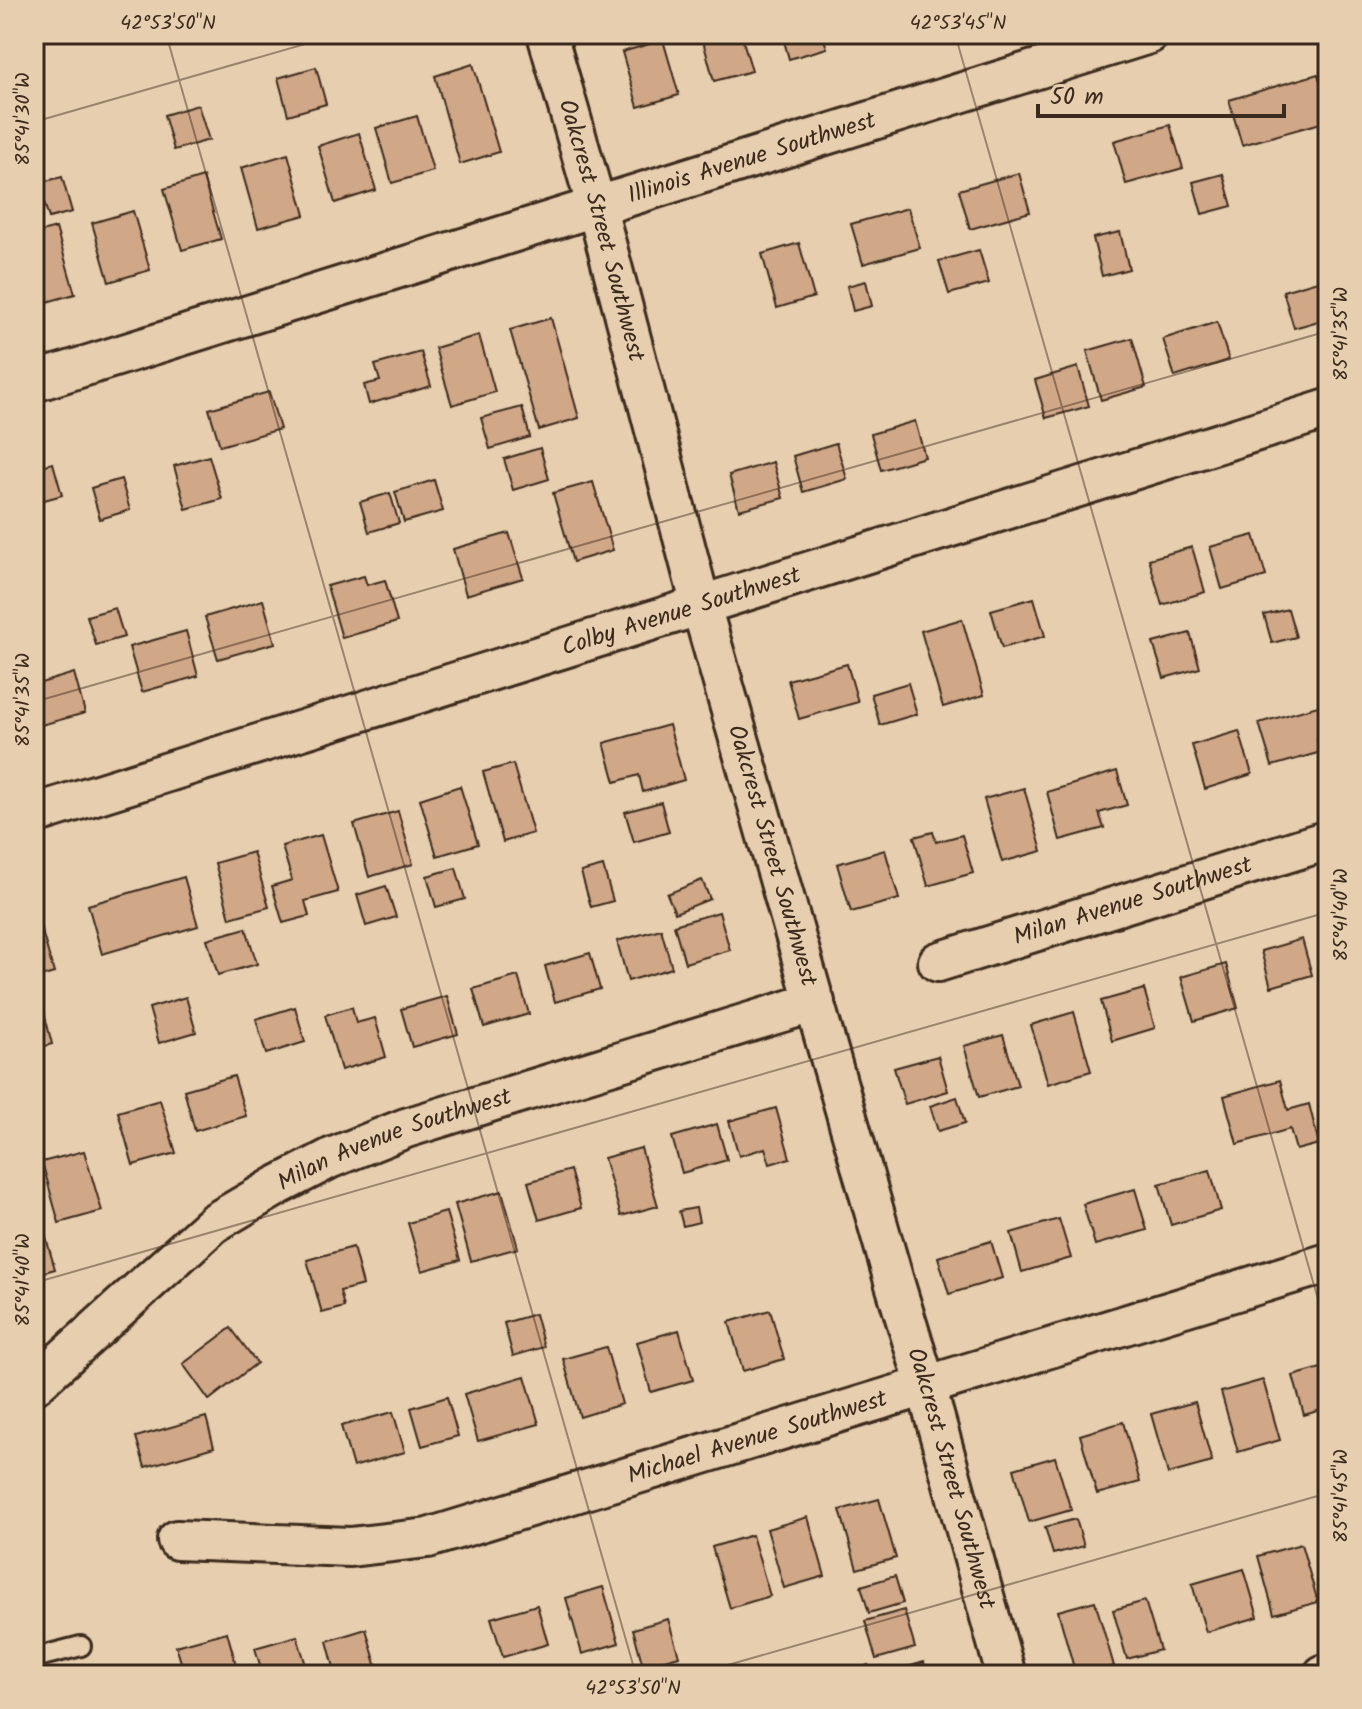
<svg xmlns="http://www.w3.org/2000/svg" width="1362" height="1709" font-family="Kalam,sans-serif">
<rect width="100%" height="100%" fill="#e7ceaf"/>
<filter id="ink" filterUnits="userSpaceOnUse"><feTurbulence type="fractalNoise" baseFrequency=".0125" numOctaves="2"/><feDisplacementMap in="SourceGraphic" scale="16" xChannelSelector="R" yChannelSelector="G"/><feConvolveMatrix kernelMatrix="1 2 1 2 8 2 1 2 1" color-interpolation-filters="sRGB"/></filter>
<g filter="url(#ink)">
<g fill="#d0a787" stroke="#3b2a1e" stroke-width="2">
<path d="M701,34H741L752,71L714,81Z"/>
<path d="M782,34H822L827,48L789,59Z"/>
<path d="M663,40L679,95L638,107L622,52Z"/>
<path d="M473,64L499,152L460,164L435,76Z"/>
<path d="M316,67L326,104L288,115L278,78Z"/>
<path d="M1318,74L1328,109V121L1242,145L1229,100Z"/>
<path d="M198,105L209,140L174,150L164,115Z"/>
<path d="M417,116L433,171L392,183L376,128Z"/>
<path d="M1170,125L1183,168L1126,184L1114,141Z"/>
<path d="M359,133L376,190L335,203L318,146Z"/>
<path d="M288,154L305,215L258,228L241,168Z"/>
<path d="M1019,173L1030,212L970,229L959,190Z"/>
<path d="M1223,174L1232,206L1202,214L1193,182Z"/>
<path d="M62,177L72,212L49,218L38,183Z"/>
<path d="M203,177L221,239L182,250L164,189Z"/>
<path d="M908,208L920,248L863,264L851,224Z"/>
<path d="M133,211L150,270L109,282L92,223Z"/>
<path d="M56,228L75,294L36,305L34,297V234Z"/>
<path d="M1120,232L1129,269L1102,276L1093,238Z"/>
<path d="M799,243L814,297L777,308L762,254Z"/>
<path d="M979,250L989,283L949,294L939,261Z"/>
<path d="M1328,278V328L1325,329L1322,320L1294,328L1283,291Z"/>
<path d="M866,281L872,306L853,311L847,286Z"/>
<path d="M551,318L579,418L539,430L510,330Z"/>
<path d="M1217,322L1229,360L1175,377L1163,339Z"/>
<path d="M479,335L495,392L452,405L435,348Z"/>
<path d="M1132,338L1146,387L1101,400L1087,351Z"/>
<path d="M421,352L431,386L369,404L364,385L380,381L375,365Z"/>
<path d="M1078,367L1089,406L1046,418L1035,380Z"/>
<path d="M269,392L280,429L220,446L209,409Z"/>
<path d="M522,407L530,437L490,449L481,418Z"/>
<path d="M915,421L925,457L881,470L871,434Z"/>
<path d="M836,443L847,479L803,492L793,456Z"/>
<path d="M540,448L549,479L513,490L504,459Z"/>
<path d="M209,456L222,499L186,509L174,466Z"/>
<path d="M773,462L783,498L739,510L729,475Z"/>
<path d="M53,463L62,495L34,503V468Z"/>
<path d="M121,479L130,510L100,519L91,488Z"/>
<path d="M434,480L443,511L404,522L395,492Z"/>
<path d="M593,482L613,550L573,562L553,493Z"/>
<path d="M390,493L399,523L369,532L360,502Z"/>
<path d="M1328,514V542L1321,516Z"/>
<path d="M509,533L523,578L466,595L453,549Z"/>
<path d="M1254,535L1266,576L1222,589L1210,547Z"/>
<path d="M1192,547L1205,592L1162,605L1149,559Z"/>
<path d="M364,576L367,585L385,580L397,622L342,638L327,586Z"/>
<path d="M1034,598L1045,636L1002,648L991,610Z"/>
<path d="M263,600L275,643L218,659L205,617Z"/>
<path d="M115,608L124,637L96,645L87,616Z"/>
<path d="M1288,609L1296,637L1272,643L1264,615Z"/>
<path d="M962,619L984,695L943,707L921,631Z"/>
<path d="M186,631L198,676L142,692L129,647Z"/>
<path d="M1190,633L1200,668L1164,678L1153,643Z"/>
<path d="M847,664L858,702L799,719L788,680Z"/>
<path d="M74,673L85,713L34,727V685Z"/>
<path d="M908,683L917,714L880,725L871,694Z"/>
<path d="M1328,703V735L1317,739L1321,752L1272,766L1259,723Z"/>
<path d="M669,725L684,780L643,792L639,775L615,782L604,743Z"/>
<path d="M1239,731L1252,774L1205,789L1192,745Z"/>
<path d="M513,764L533,833L503,842L483,772Z"/>
<path d="M1117,771L1127,805L1099,813L1104,828L1060,840L1047,792Z"/>
<path d="M460,786L478,844L437,856L420,799Z"/>
<path d="M1024,788L1042,851L1002,862L984,799Z"/>
<path d="M661,802L669,832L634,842L625,812Z"/>
<path d="M398,811L413,864L369,877L354,824Z"/>
<path d="M933,832L936,842L962,835L973,873L928,886L914,837Z"/>
<path d="M321,835L338,892L305,901L309,916L283,923L272,886L292,880L282,846Z"/>
<path d="M885,850L899,899L851,912L837,864Z"/>
<path d="M253,852L269,907L230,918L215,863Z"/>
<path d="M603,866L613,901L591,907L581,872Z"/>
<path d="M456,868L465,899L436,907L427,876Z"/>
<path d="M184,877L198,926L102,954L88,905Z"/>
<path d="M702,880L710,899L675,913L667,894Z"/>
<path d="M386,886L396,917L366,926L357,895Z"/>
<path d="M719,912L730,950L685,963L674,925Z"/>
<path d="M37,914L54,973L34,979V915Z"/>
<path d="M246,928L257,964L218,975L207,939Z"/>
<path d="M661,929L672,968L628,981L617,941Z"/>
<path d="M1302,939L1312,975L1271,987L1261,951Z"/>
<path d="M590,953L600,989L555,1002L545,966Z"/>
<path d="M1226,964L1238,1008L1194,1021L1181,977Z"/>
<path d="M518,976L529,1014L484,1027L473,989Z"/>
<path d="M1144,989L1155,1028L1112,1041L1101,1001Z"/>
<path d="M447,996L458,1034L412,1047L401,1009Z"/>
<path d="M186,997L196,1032L159,1043L149,1008Z"/>
<path d="M295,1007L305,1042L266,1054L256,1019Z"/>
<path d="M352,1007L356,1023L375,1018L386,1057L341,1070L325,1015Z"/>
<path d="M44,1012L52,1044L34,1049V1015Z"/>
<path d="M1074,1012L1091,1071L1048,1084L1031,1025Z"/>
<path d="M1003,1035L1018,1086L979,1097L964,1046Z"/>
<path d="M938,1056L948,1091L905,1104L894,1068Z"/>
<path d="M1328,1066V1099L1319,1069Z"/>
<path d="M234,1076L246,1116L195,1131L184,1090Z"/>
<path d="M1280,1080L1288,1110L1309,1104L1319,1144L1296,1150L1290,1129L1237,1144L1224,1096Z"/>
<path d="M957,1097L965,1123L938,1131L930,1106Z"/>
<path d="M160,1100L176,1153L133,1165L118,1112Z"/>
<path d="M776,1108L790,1158L770,1164L765,1148L739,1156L729,1121Z"/>
<path d="M717,1124L727,1160L682,1173L672,1137Z"/>
<path d="M641,1148L658,1206L621,1216L604,1158Z"/>
<path d="M84,1151L102,1211L59,1223L42,1162Z"/>
<path d="M570,1170L581,1208L539,1220L528,1182Z"/>
<path d="M1210,1170L1221,1210L1171,1225L1159,1184Z"/>
<path d="M1135,1189L1147,1230L1095,1245L1083,1204Z"/>
<path d="M502,1191L518,1248L471,1261L455,1204Z"/>
<path d="M696,1208L699,1222L683,1226L679,1211Z"/>
<path d="M446,1212L460,1260L422,1271L408,1223Z"/>
<path d="M40,1217L55,1269L34,1275V1219Z"/>
<path d="M1059,1219L1071,1258L1022,1272L1011,1233Z"/>
<path d="M991,1241L1002,1278L949,1294L938,1257Z"/>
<path d="M353,1247L363,1285L340,1291L344,1307L322,1313L307,1260Z"/>
<path d="M770,1310L784,1359L743,1371L729,1322Z"/>
<path d="M535,1314L544,1347L513,1356L504,1323Z"/>
<path d="M231,1328L257,1363L209,1400L183,1364Z"/>
<path d="M679,1330L693,1380L651,1392L637,1342Z"/>
<path d="M606,1347L622,1404L580,1417L563,1359Z"/>
<path d="M1328,1366V1408L1304,1415L1293,1376Z"/>
<path d="M525,1376L539,1424L478,1441L464,1394Z"/>
<path d="M1263,1380L1280,1440L1238,1452L1221,1392Z"/>
<path d="M447,1397L458,1436L422,1446L411,1408Z"/>
<path d="M1195,1402L1212,1462L1168,1474L1151,1414Z"/>
<path d="M393,1412L405,1452L353,1467L341,1426Z"/>
<path d="M206,1417L214,1447L145,1467L136,1437Z"/>
<path d="M1123,1422L1140,1482L1097,1494L1080,1435Z"/>
<path d="M1055,1457L1071,1510L1029,1522L1014,1469Z"/>
<path d="M879,1499L896,1558L857,1569L840,1510Z"/>
<path d="M808,1517L825,1576L784,1588L767,1529Z"/>
<path d="M1076,1519L1084,1546L1053,1554L1045,1527Z"/>
<path d="M752,1535L770,1596L730,1608L712,1547Z"/>
<path d="M1301,1544L1318,1602L1274,1614L1258,1556Z"/>
<path d="M1244,1569L1258,1617L1206,1632L1192,1584Z"/>
<path d="M895,1576L903,1603L869,1613L861,1586Z"/>
<path d="M603,1587L619,1643L582,1654L566,1598Z"/>
<path d="M1095,1601L1114,1666L1083,1675H1076L1058,1611Z"/>
<path d="M1145,1601L1160,1650L1127,1659L1113,1610Z"/>
<path d="M537,1605L548,1644L503,1657L491,1618Z"/>
<path d="M904,1610L915,1648L876,1659L865,1621Z"/>
<path d="M668,1619L679,1656L643,1666L633,1629Z"/>
<path d="M366,1629L379,1675H336L327,1641Z"/>
<path d="M227,1632L239,1675H185L176,1646Z"/>
<path d="M297,1636L309,1675H263L255,1648Z"/>
<path d="M924,1662L928,1675H884V1674Z"/>
<path d="M868,1665L869,1675H846Z"/>
</g>
<g fill="none" stroke-linecap="round" stroke-linejoin="round">
<defs>
<path id="service" d="M34,1658L81,1646"/>
<g id="minor">
<path id="s1" d="M547,34L596,205L701,606L894,1281L926,1386L1006,1675"/>
<path id="s2" d="M34,382L1149,34"/>
<path id="s3" d="M34,814L1328,409"/>
<path id="s4" d="M938,962L1328,840"/>
<path id="s5" d="M34,1385L214,1223L277,1186L331,1158L406,1128L815,1002"/>
<path id="s6" d="M177,1540L350,1547L428,1538L1328,1263"/>
<path d="M1323,1675L1328,1673"/>
</g>
</defs>
<use href="#service" stroke="#3b2a1e" stroke-width="24"/>
<use href="#minor" stroke="#3b2a1e" stroke-width="44"/>
<use href="#service" stroke="#e7ceaf" stroke-width="18"/>
<use href="#minor" stroke="#e7ceaf" stroke-width="38"/>
</g>
</g>
<path fill="none" stroke="#3b2a1e" stroke-width="2" stroke-opacity="0.45" d="M166,34L636,1675M955,34L1328,1334M34,122L340,34M34,702L1328,331M34,1283L1328,912M693,1675L1328,1493"/>
<g text-anchor="middle" dominant-baseline="central" stroke-width="6" stroke-linejoin="round" paint-order="stroke">
<g font-size="24" fill="#3b2a1e" stroke="#e7ceaf">
<text stroke="none"><textPath href="#s2" startOffset="752">Illinois Avenue Southwest</textPath></text>
<text stroke="none"><textPath href="#s1" startOffset="204">Oakcrest Street Southwest</textPath></text>
<text stroke="none"><textPath href="#s3" startOffset="678">Colby Avenue Southwest</textPath></text>
<text stroke="none"><textPath href="#s1" startOffset="852">Oakcrest Street Southwest</textPath></text>
<text stroke="none"><textPath href="#s4" startOffset="204">Milan Avenue Southwest</textPath></text>
<text stroke="none"><textPath href="#s5" startOffset="442">Milan Avenue Southwest</textPath></text>
<text stroke="none"><textPath href="#s6" startOffset="596">Michael Avenue Southwest</textPath></text>
<text stroke="none"><textPath href="#s1" startOffset="1500">Oakcrest Street Southwest</textPath></text>
</g>
</g>
<rect width="1362" height="1709" fill="none" stroke="#e7ceaf" stroke-width="88"/>
<path d="M1038 104v12h246v-12" fill="none" stroke="#3b2a1e" stroke-width="4"/>
<text x="1050" y="104" font-size="24" fill="#3b2a1e" stroke="#e7ceaf" stroke-width="6" paint-order="stroke">50 m</text>
<rect x="44" y="44" width="1274" height="1621" fill="none" stroke="#3b2a1e" stroke-width="3"/>
<g font-size="20" text-anchor="middle" fill="#3b2a1e">
<text x="168" y="29">42°53'50"N</text>
<text x="958" y="29">42°53'45"N</text>
<text transform="translate(22 119) rotate(-90)" y="7">85°41'30"W</text>
<text transform="translate(1340 334) rotate(-90)" y="7">85°41'35"W</text>
<text transform="translate(22 700) rotate(-90)" y="7">85°41'35"W</text>
<text transform="translate(1340 915) rotate(-90)" y="7">85°41'40"W</text>
<text transform="translate(22 1280) rotate(-90)" y="7">85°41'40"W</text>
<text transform="translate(1340 1496) rotate(-90)" y="7">85°41'45"W</text>
<text x="633" y="1694">42°53'50"N</text>
</g>
</svg>
